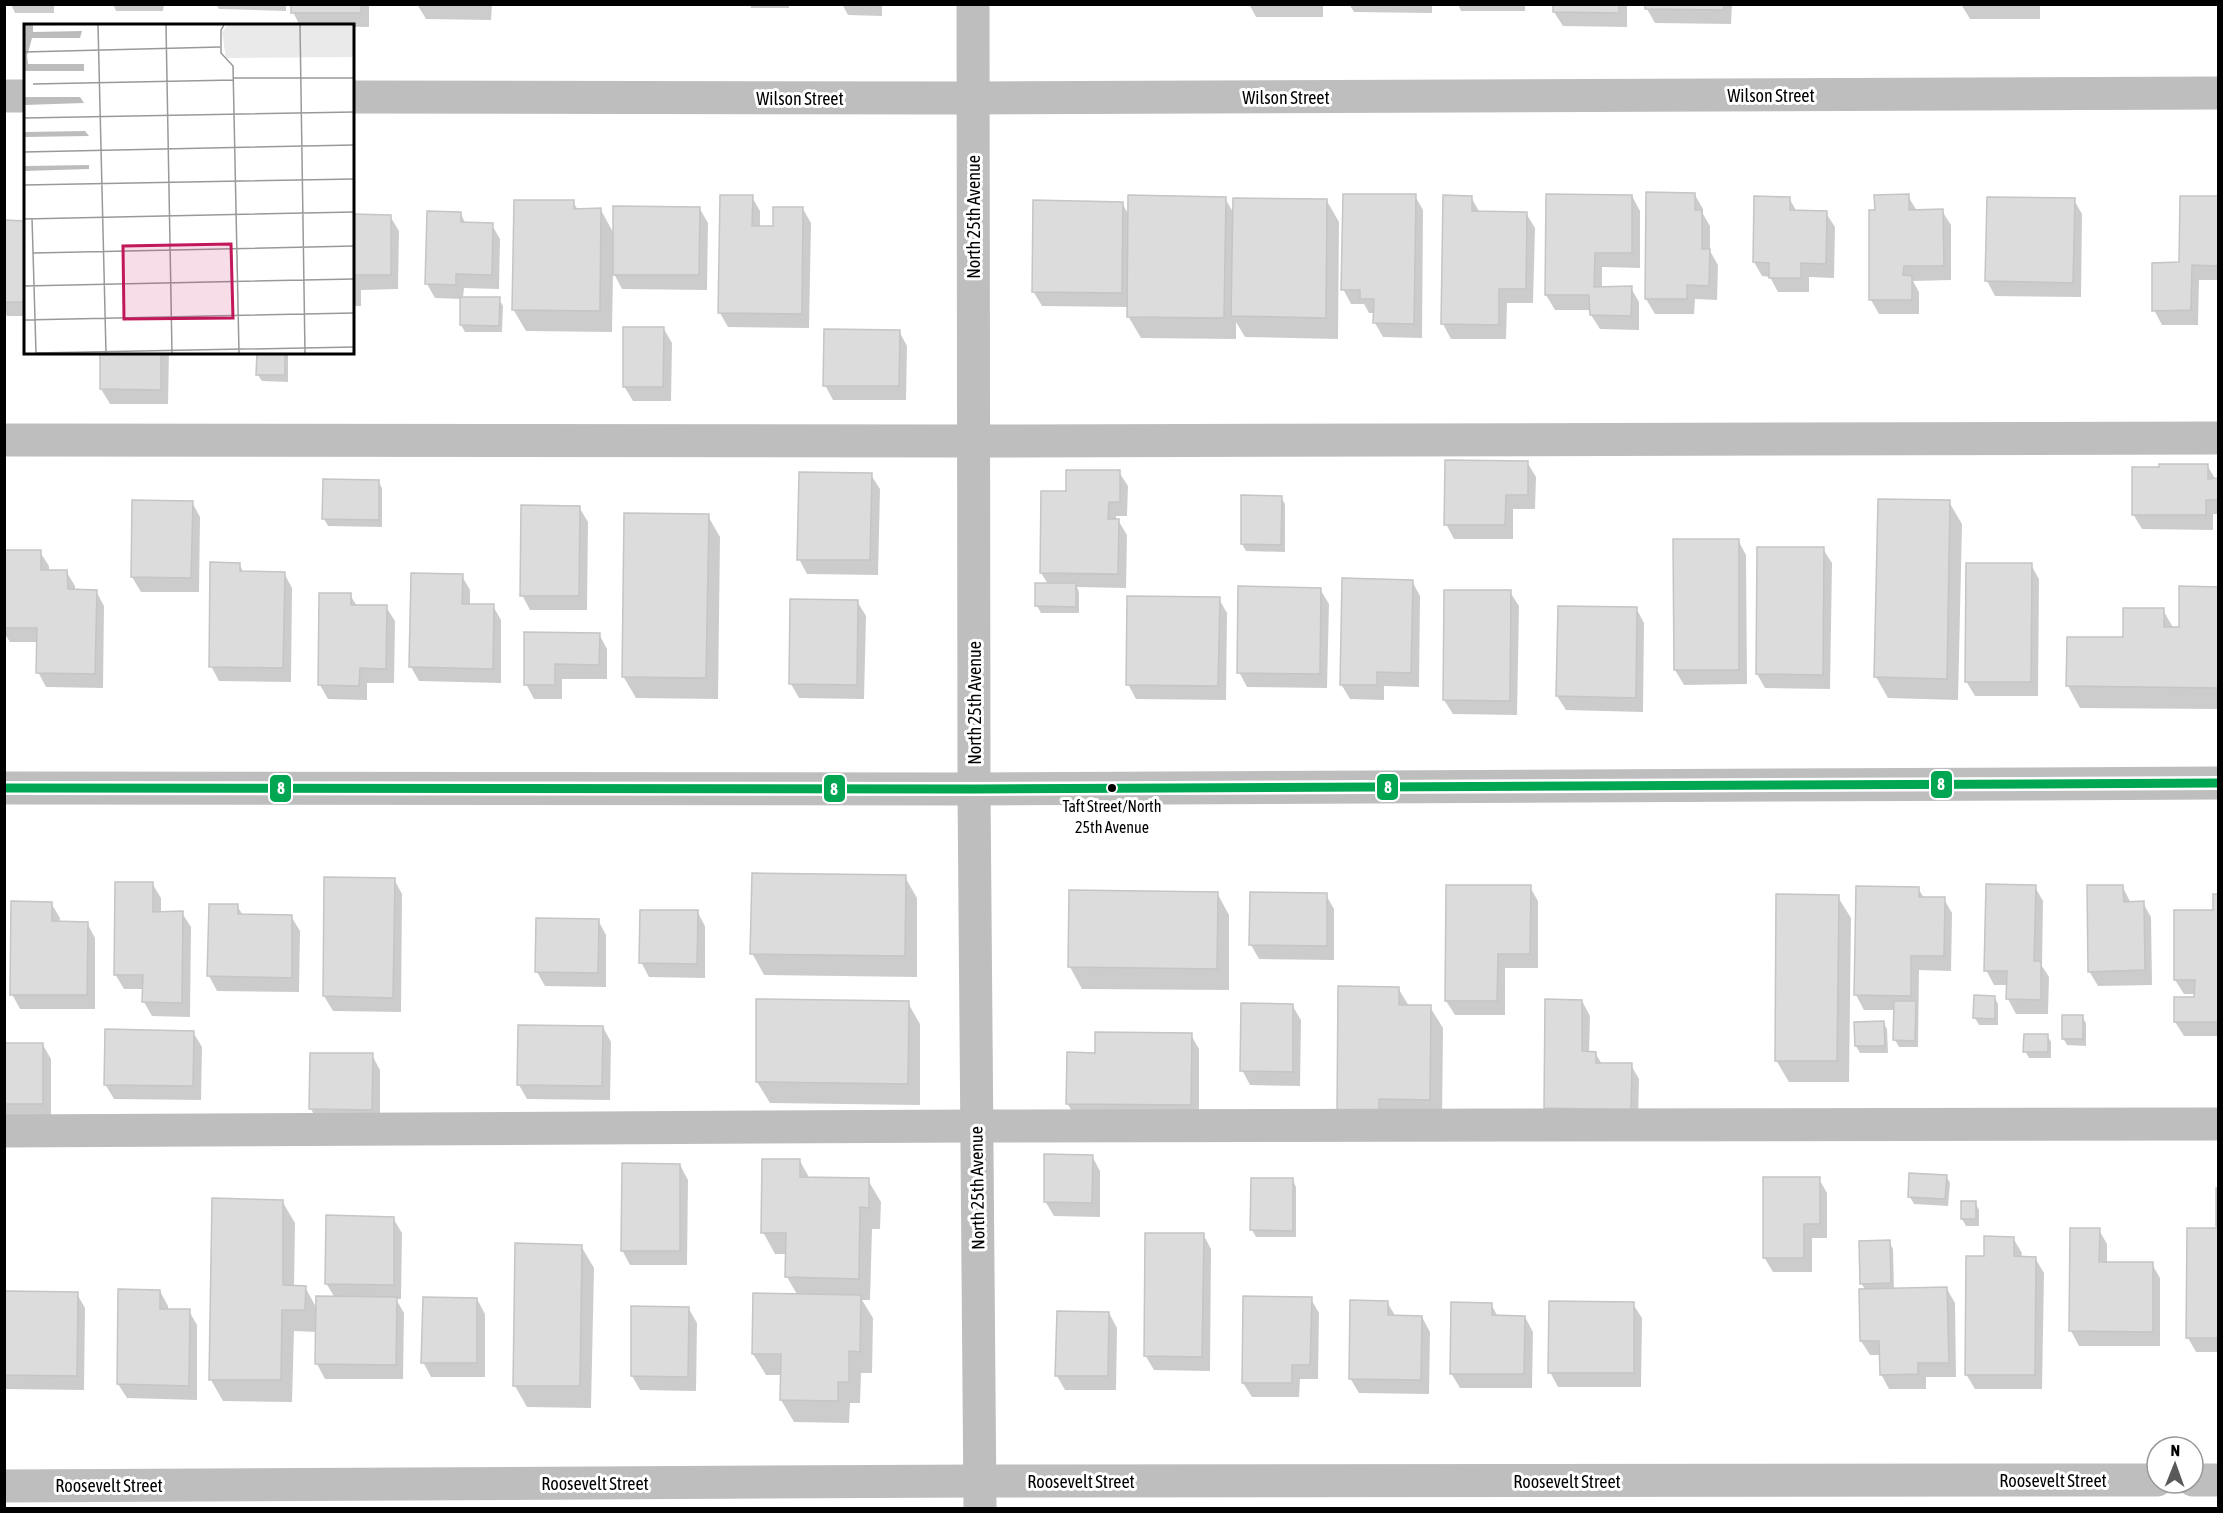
<svg xmlns="http://www.w3.org/2000/svg" width="2223" height="1513" font-family="'Asap Condensed',sans-serif">
<rect width="100%" height="100%" fill="#fff"/>
<g fill="#0003">
<path d="M11,4H54V13H15Z"/>
<path d="M113,4H164L163,11H116Z"/>
<path d="M216,4H286V11L219,9Z"/>
<path d="M293,4H369V27L300,26L293,12Z"/>
<path d="M417,4H492L491,20L426,19Z"/>
<path d="M750,4H789V8H751Z"/>
<path d="M842,4H882V16L848,15Z"/>
<path d="M1249,4H1323V17H1256Z"/>
<path d="M1349,4H1432V13L1354,12Z"/>
<path d="M1458,4H1525V11H1461Z"/>
<path d="M1555,4H1627V27L1563,26L1554,12Z"/>
<path d="M1647,4H1732L1731,24L1655,23L1647,9Z"/>
<rect x="1766" y="4" width="52" height="1"/>
<path d="M1961,4H2040V19H1970Z"/>
<path d="M2068,4H2105L2069,6Z"/>
<path d="M1648,194L1695,195L1703,209V214L1710,226V251L1718,265L1717,300L1695,299L1694,314H1655L1646,299Z"/>
<path d="M1415,196L1423,210L1422,338L1383,337L1375,323V313H1369L1364,304H1351L1343,289Z"/>
<path d="M1547,196H1632L1640,211V268L1602,267V288H1631L1639,302V330L1600,329L1591,315V310H1555L1546,295Z"/>
<path d="M1908,196L1917,211H1942L1951,225V280L1913,281L1919,292V314H1879L1871,300L1876,211Z"/>
<path d="M752,197L760,211V228H774L803,209L811,223L809,328L728,327L720,313Z"/>
<path d="M1471,197L1480,213H1526L1535,228L1533,303H1507L1506,339H1451L1443,324Z"/>
<path d="M1225,198L1234,214L1327,201L1339,222L1338,339L1245,337L1236,322V339L1141,338L1128,316V307L1042,306L1033,291L1122,203L1130,217Z"/>
<path d="M1789,198L1797,212L1826,213L1835,227L1834,278L1809,277V292H1778L1770,277L1762,276L1754,262Z"/>
<path d="M2181,198H2218V280H2199L2198,325H2162L2154,310L2181,264Z"/>
<path d="M2074,200L2082,214L2081,297L1995,296L1987,281Z"/>
<path d="M573,202L578,210H601L614,234L700,209L708,223L707,290L622,289L613,272L612,332L526,331L513,309Z"/>
<path d="M460,213L466,224L492,225L500,239L499,289L464,288L463,298L499,299L503,306L502,332H465L461,325L462,299L435,298L427,284Z"/>
<path d="M352,216H390L399,231L398,289L361,290V306H352Z"/>
<path d="M4,222H26V316H7L4,311Z"/>
<path d="M664,329L672,343L671,401H633L624,386Z"/>
<path d="M899,331L907,346L906,400H833L825,385Z"/>
<path d="M102,352H169L168,404H110L101,389Z"/>
<path d="M258,352H288V382L262,381L258,375Z"/>
<path d="M1527,462L1536,477L1535,509H1513V539H1454L1446,524Z"/>
<path d="M2207,465L2216,480H2218V514H2213V530L2142,529L2133,514Z"/>
<path d="M1119,472L1128,486L1127,516H1116V520H1118L1127,535L1126,588L1077,587L1079,592V613H1041L1037,606L1048,584L1041,573L1067,493Z"/>
<path d="M871,475L880,489L878,575L807,574L799,559Z"/>
<path d="M378,481L382,488V527L328,526L324,519Z"/>
<path d="M1281,497L1285,504V552L1246,551L1242,544Z"/>
<path d="M133,502H192L200,517L199,592H141L132,577Z"/>
<path d="M1949,502L1962,524L1958,700L1888,698L1876,677Z"/>
<path d="M579,507L588,522L587,610H530L522,595Z"/>
<path d="M708,516L720,537L718,699L636,698L623,676Z"/>
<path d="M1738,540L1746,555L1747,684L1684,685L1675,670V541Z"/>
<path d="M1823,549L1832,563L1830,689L1765,688L1757,674Z"/>
<path d="M4,551L40,552L49,566V571H66L75,586V591H96L104,606L103,688L46,687L38,672V642H10L4,633Z"/>
<path d="M239,564L244,573H284L292,588L291,682L219,681L211,666Z"/>
<path d="M2031,565L2039,579L2038,696H1975L1966,681Z"/>
<path d="M462,576L470,590V605L493,606L501,620V683L419,681L411,667Z"/>
<path d="M1412,581L1420,596L1419,687L1384,686V700L1350,699L1341,684Z"/>
<path d="M2181,588H2218V709L2080,708L2068,686L2124,639L2163,610L2174,629H2180Z"/>
<path d="M1320,589L1329,604L1327,688L1247,687L1239,672Z"/>
<path d="M1510,592L1519,606L1517,715L1453,714L1444,700Z"/>
<path d="M350,595L357,606L386,607L395,621L394,683H367V700L328,699L320,685Z"/>
<path d="M1219,599L1227,613L1226,700L1136,699L1128,684Z"/>
<path d="M857,601L866,616L864,699L799,698L791,684Z"/>
<path d="M1636,608L1644,623L1643,712L1566,710L1557,696Z"/>
<path d="M526,634H599L607,649V679H562V699H534L526,684Z"/>
<path d="M905,877L917,898V977L764,975L752,953Z"/>
<path d="M394,879L402,894L401,1012L333,1011L324,996Z"/>
<path d="M152,883L161,898V913H182L191,927L190,1017L152,1016L144,1002V989H124L115,974Z"/>
<path d="M2122,886L2131,903H2143L2151,917L2152,985L2098,986L2089,971Z"/>
<path d="M1530,887L1538,901V968H1505V1015H1455L1446,1001Z"/>
<path d="M2035,887L2043,901L2042,966L2049,977L2048,1014H2016L2008,999V985H1994L1986,970Z"/>
<path d="M1918,888L1924,898L1944,899L1952,913L1951,971L1919,970L1918,1047H1899L1895,1040L1896,1010H1864L1856,995Z"/>
<path d="M1217,893L1229,915V990L1082,989L1070,967Z"/>
<path d="M1326,895L1334,909V960L1259,959L1251,945Z"/>
<path d="M2215,896H2218V1036H2184L2175,1022L2196,998V994H2184L2175,980L2214,912Z"/>
<path d="M1838,897L1851,918L1849,1082H1789L1776,1060Z"/>
<path d="M51,903L60,918L59,923H87L95,938V1009H20L12,994Z"/>
<path d="M237,906L243,915L291,916L300,931L299,992L217,991L209,976Z"/>
<path d="M697,911L705,926V978L649,977L641,962Z"/>
<path d="M598,920L606,935V987L545,986L537,972Z"/>
<path d="M1398,988L1409,1006L1430,1007L1443,1028L1442,1121L1351,1134Z"/>
<path d="M1994,997L1998,1004V1025H1979L1975,1018Z"/>
<path d="M1547,1000L1582,1001L1590,1016L1589,1053H1595L1602,1064L1631,1065L1639,1079L1638,1124L1554,1123L1545,1108Z"/>
<path d="M908,1003L920,1024V1105L770,1103L757,1082Z"/>
<path d="M1292,1005L1301,1020L1300,1086L1250,1085L1242,1070Z"/>
<path d="M2082,1017L2086,1023V1046L2067,1045L2063,1038Z"/>
<path d="M1883,1022L1887,1029L1888,1053H1860L1856,1046Z"/>
<path d="M603,1027L611,1042L610,1100L527,1099L519,1085Z"/>
<path d="M193,1032L202,1047L201,1100L114,1099L105,1084Z"/>
<path d="M1191,1035L1199,1049V1119L1076,1118L1067,1103L1096,1054Z"/>
<path d="M2047,1035L2051,1042V1058H2029L2025,1051Z"/>
<path d="M4,1045H43L51,1059V1118H4Z"/>
<path d="M372,1055L380,1070V1124H319L311,1109Z"/>
<path d="M1092,1156L1100,1171V1217L1054,1216L1045,1201Z"/>
<path d="M800,1161L810,1179L868,1180L881,1202L880,1229H872L870,1300H862L873,1318L872,1373H861L860,1403H850L849,1423L794,1422L781,1400L782,1375H766L753,1354L798,1296L787,1277V1254H775L763,1232Z"/>
<path d="M680,1165L688,1180L687,1265H630L622,1250Z"/>
<path d="M1946,1176L1950,1183L1948,1206L1914,1204L1910,1197Z"/>
<path d="M1819,1179L1827,1193V1238H1812V1272H1773L1764,1257Z"/>
<path d="M1293,1180L1296,1187V1237H1256L1252,1230Z"/>
<path d="M2217,1189H2218V1228L2217,1226Z"/>
<path d="M282,1201L295,1223L294,1287H305L317,1309L335,1298L326,1283L393,1218L402,1233L401,1299H396L404,1313L403,1379H325L317,1364V1332L294,1331L292,1402L223,1401L211,1380Z"/>
<path d="M1975,1203L1979,1210V1226H1966L1962,1219Z"/>
<path d="M2189,1229H2218V1352H2196L2188,1338Z"/>
<path d="M2099,1230L2107,1244V1264H2152L2160,1278V1346H2079L2071,1331Z"/>
<path d="M1203,1234L1211,1249L1210,1371L1154,1370L1145,1355Z"/>
<path d="M2013,1238L2022,1253L2021,1258H2035L2044,1273L2042,1389H1975L1966,1374Z"/>
<path d="M1889,1242L1893,1249L1894,1290L1947,1289L1955,1303L1956,1377H1926V1389H1889L1881,1374V1355H1870L1861,1341L1865,1290L1862,1284Z"/>
<path d="M581,1246L594,1268L591,1408L527,1407L515,1386Z"/>
<path d="M160,1291L168,1306V1310L189,1311L197,1325V1400L127,1398L118,1384Z"/>
<path d="M4,1293L77,1294L85,1308L84,1390L4,1389Z"/>
<path d="M477,1299L485,1314V1377H431L423,1362Z"/>
<path d="M1311,1299L1319,1313L1318,1379H1300L1299,1397H1252L1243,1383Z"/>
<path d="M1387,1302L1396,1317H1422L1430,1332L1429,1394L1359,1393L1350,1378Z"/>
<path d="M1491,1304L1498,1317H1525L1533,1332L1532,1388H1460L1451,1373Z"/>
<path d="M1633,1304L1642,1318L1641,1387H1558L1550,1372Z"/>
<path d="M689,1309L697,1323L696,1391L640,1390L632,1376Z"/>
<path d="M1109,1313L1117,1328L1116,1390H1065L1057,1376Z"/>
</g>
<g fill="#dcdcdc" stroke="#c5c5c5" stroke-width="1.5">
<rect x="291" y="4" width="70" height="9"/>
<path d="M1553,4H1619V13L1553,12Z"/>
<path d="M1645,4H1724V10L1645,9Z"/>
<path d="M1646,192L1695,193V210H1702V249H1710L1709,286L1687,285V299H1645Z"/>
<path d="M1343,194H1416L1414,324L1373,323L1374,299H1360V290H1341Z"/>
<path d="M1546,194L1632,195V253H1595L1594,287L1632,286L1631,316L1590,315L1589,295H1545Z"/>
<path d="M1909,194V210L1943,209L1944,266H1904L1903,275L1912,276V300H1869V210H1875L1874,195Z"/>
<path d="M720,195H753L752,226H773V207H803L802,314L718,313Z"/>
<path d="M1128,195L1226,197L1224,318L1127,317Z"/>
<path d="M1443,195L1472,196V211L1527,212L1526,289H1499V325L1441,324Z"/>
<path d="M1754,196L1790,197V210L1827,211L1826,264L1801,263V278H1769V263L1753,262Z"/>
<path d="M2180,196H2218V266L2192,265L2191,310L2152,311V263L2179,262Z"/>
<path d="M1987,197L2075,198L2073,283L1985,281Z"/>
<path d="M1233,198L1327,199L1326,318L1231,316Z"/>
<path d="M514,200H574V209L601,208L600,311L512,310Z"/>
<path d="M1033,200L1123,202L1122,293L1032,292Z"/>
<path d="M613,206L700,207L699,275H613Z"/>
<path d="M427,211L461,212V222L493,223L492,275L456,274V285L425,284Z"/>
<path d="M352,214L391,215V275H354L353,292Z"/>
<path d="M4,220L26,221V302H4Z"/>
<path d="M460,297H500L499,326L460,325Z"/>
<path d="M623,327H664L663,387H623Z"/>
<path d="M824,329L900,330L899,386H823Z"/>
<path d="M100,352H161V390L100,389Z"/>
<path d="M257,352H285V375H256Z"/>
<path d="M1445,460L1528,461V495H1506L1505,525H1444Z"/>
<path d="M2159,464H2208V479L2218,478V500H2206V515H2132V467H2159Z"/>
<path d="M1066,470H1120V502H1109L1108,519H1119L1118,574L1040,573L1041,491H1066Z"/>
<path d="M799,472L872,473L870,560H797Z"/>
<path d="M323,479L379,480V520L322,519Z"/>
<path d="M1241,495L1282,496L1281,545L1241,544Z"/>
<path d="M1878,499L1950,500L1947,679L1874,677Z"/>
<path d="M132,500L193,501L191,578L131,577Z"/>
<path d="M521,505L580,506L579,596H520Z"/>
<path d="M624,513L709,514L706,678L622,677Z"/>
<path d="M1673,539H1739V670H1674Z"/>
<path d="M1757,547H1824L1823,675L1756,674Z"/>
<path d="M4,550H41V570H67L68,589L97,590L95,674L36,673L37,628H4Z"/>
<path d="M210,562L240,563V571L285,572L283,668L209,667Z"/>
<path d="M1966,563H2032L2031,682H1965Z"/>
<path d="M411,573L463,574L462,604H494L493,669L409,667Z"/>
<path d="M1342,578L1413,580L1411,673L1377,672V685H1340Z"/>
<path d="M1035,583H1076V607L1035,606Z"/>
<path d="M1238,586L1321,588L1320,674L1237,673Z"/>
<path d="M2179,586L2218,587V688L2066,686L2067,637H2123V608H2164V627H2179Z"/>
<path d="M1444,590H1511L1510,701L1443,700Z"/>
<path d="M319,593H351V605H387L386,669L360,668L359,686L318,685Z"/>
<path d="M1127,596L1220,597L1218,686L1126,685Z"/>
<path d="M790,599L858,600L857,685L789,684Z"/>
<path d="M1558,606L1637,607L1636,698L1556,696Z"/>
<path d="M524,632L600,633L599,665L555,664V685H524Z"/>
<path d="M752,873L906,875L905,956L750,954Z"/>
<path d="M324,877L395,878L393,998L323,996Z"/>
<path d="M115,882H153V912L183,911L182,1003L142,1002L143,975H114Z"/>
<path d="M1986,884L2036,885L2034,961H2041V1000L2006,999L2007,971H1984Z"/>
<path d="M1446,885H1531L1530,954H1498L1497,1001H1445Z"/>
<path d="M2087,885H2123L2124,902L2144,901L2145,970L2088,972Z"/>
<path d="M1856,886L1919,887V897H1945L1944,956H1911V996L1854,995Z"/>
<path d="M1069,890L1218,892L1217,969L1068,967Z"/>
<path d="M1250,892L1327,893V946L1249,945Z"/>
<path d="M1776,894L1839,895L1837,1061H1775Z"/>
<path d="M2213,894H2218V1022H2174V997H2194L2195,980H2174V910H2213Z"/>
<path d="M11,901L52,902V921L88,922L87,995H10Z"/>
<path d="M209,904H238V914L292,915V978L207,976Z"/>
<path d="M640,910H698L697,964L639,963Z"/>
<path d="M536,918L599,919L598,973L535,972Z"/>
<path d="M1338,986L1399,987V1005H1431L1430,1100L1379,1099V1114L1337,1113Z"/>
<path d="M1974,995L1995,996V1019L1973,1018Z"/>
<path d="M756,999L909,1001L908,1084L756,1082Z"/>
<path d="M1545,999L1582,1000V1051L1596,1052V1063H1632L1631,1110L1544,1108Z"/>
<path d="M1894,1001H1916L1915,1041L1893,1040Z"/>
<path d="M1241,1003L1293,1004V1072L1240,1071Z"/>
<rect x="2062" y="1015" width="21" height="24"/>
<path d="M1884,1021L1885,1046H1855L1854,1022Z"/>
<path d="M518,1025L603,1026L602,1086L517,1085Z"/>
<path d="M105,1029L194,1031L193,1086L104,1085Z"/>
<path d="M1095,1032L1192,1033L1191,1105L1066,1104L1067,1052L1095,1053Z"/>
<path d="M2024,1034H2048V1052H2023Z"/>
<rect x="4" y="1043" width="39" height="61"/>
<path d="M310,1053H373L372,1110L309,1109Z"/>
<path d="M1044,1154L1093,1155L1092,1203L1044,1202Z"/>
<path d="M762,1159H800V1177L869,1178V1208L860,1207L859,1279L785,1277L786,1233H761Z"/>
<path d="M622,1163L680,1164V1251H621Z"/>
<path d="M1909,1173L1947,1175L1945,1199L1908,1197Z"/>
<path d="M1763,1177H1820V1224H1804V1258H1763Z"/>
<path d="M1251,1178H1293V1231L1250,1230Z"/>
<rect x="2216" y="1188" width="2" height="38"/>
<path d="M212,1198L283,1200V1285L306,1286L305,1310H282L281,1380H209Z"/>
<rect x="1961" y="1201" width="15" height="18"/>
<path d="M326,1215L394,1217V1285L325,1284Z"/>
<path d="M2070,1228H2100L2099,1262H2153V1332L2069,1331Z"/>
<path d="M2187,1228H2218V1338H2186Z"/>
<path d="M1145,1233H1204L1202,1357L1144,1356Z"/>
<path d="M1984,1236L2014,1237V1256L2036,1257L2035,1375H1965L1966,1256H1984Z"/>
<path d="M1890,1240L1891,1283L1860,1284L1859,1241Z"/>
<path d="M515,1243L582,1245L580,1386H513Z"/>
<path d="M1947,1287L1949,1363H1918V1374L1880,1375L1879,1341H1860L1859,1289Z"/>
<path d="M118,1289L160,1290V1309H190L189,1386L117,1384Z"/>
<path d="M4,1291L78,1292L77,1376L4,1375Z"/>
<path d="M753,1293L861,1295L860,1352L849,1351V1382H838V1401L780,1400L781,1354H752Z"/>
<path d="M316,1296L397,1297L396,1365L315,1364Z"/>
<path d="M1243,1296L1312,1297L1310,1365H1292V1383H1242Z"/>
<path d="M423,1297L477,1298V1363H421Z"/>
<path d="M1350,1300L1388,1301V1315L1422,1316L1421,1380L1349,1379Z"/>
<path d="M1549,1301L1634,1302V1373H1548Z"/>
<path d="M1451,1302L1492,1303V1315L1525,1316L1524,1374H1450Z"/>
<path d="M631,1306L689,1307L688,1377L631,1376Z"/>
<path d="M1057,1311L1109,1312L1108,1376H1055Z"/>
</g>
<g fill="none" stroke-linecap="round" stroke-linejoin="round">
<g stroke="#bebebe" stroke-width="33">
<path d="M973,4L974,789L980,1508"/>
<path d="M4,96H26"/>
<path d="M352,97L973,98L2218,93"/>
<path d="M4,440L974,441L2218,438"/>
<path d="M4,788L974,789L2218,783"/>
<path d="M4,1131L976,1126L2218,1124"/>
<path d="M2193,1480H2218"/>
<path d="M4,1486L980,1481L2157,1480"/>
</g>
<defs>
<path id="bus-1" d="M4,788L974,789L2218,783"/>
</defs>
<use href="#bus-1" stroke="#fff" stroke-width="14"/>
<use href="#bus-1" stroke="#00a651" stroke-width="9"/>
</g>
<circle fill="#000" stroke="#fff" stroke-width="2" cx="1112" cy="788" r="5"/>
<g text-anchor="middle" dominant-baseline="central" stroke-width="6" stroke-linejoin="round" paint-order="stroke">
<g font-size="16" fill="#000" stroke="#fff">
<text x="1112" y="806">Taft Street/North<tspan x="1112" dy="21">25th Avenue</tspan></text>
</g>
<g font-size="18" fill="#000" stroke="#fff">
<text x="1771" y="95">Wilson Street</text>
<text x="1286" y="97">Wilson Street</text>
<text x="800" y="98">Wilson Street</text>
<text transform="translate(973 217) rotate(-90)">North 25th Avenue</text>
<text transform="translate(974 703) rotate(-90)">North 25th Avenue</text>
<text transform="translate(977 1188) rotate(-91)">North 25th Avenue</text>
<text x="2053" y="1480">Roosevelt Street</text>
<text x="1081" y="1481">Roosevelt Street</text>
<text x="1567" y="1481">Roosevelt Street</text>
<text x="595" y="1483">Roosevelt Street</text>
<text x="109" y="1485">Roosevelt Street</text>
</g>
</g>
<g transform="translate(24 24)">
<rect width="330" height="330" fill="#fff"/>
<path d="M204,1H330V33L202,34L198,8Z" fill="#eaeaea"/>
<path d="M0,1H9V8L58,7L56,14H8L3,32L4,40H60V47H0ZM0,73H56L60,79L0,81ZM61,107L65,112L0,113V108ZM65,141V145L0,147V142Z" fill="#bcbcbc"/>
<path fill="none" stroke="#999" stroke-width="1.5" d="M74,1L82,329M142,1L148,329M200,1L197,6V29L209,42L215,329M276,1L281,329M0,28L196,23M210,54H330M9,60L210,56M0,94L330,88M0,128L330,121M0,161L330,155M8,194L12,329M0,195L330,188M9,229L330,222M0,262L330,255M0,296L330,289M12,329L330,323"/>
<path fill="#c2185b" fill-opacity="0.15" stroke="#c2185b" stroke-width="3" d="M207,220L209,294L100,295L99,222Z"/>
<rect width="330" height="330" fill="none" stroke="#000" stroke-width="3"/>
</g>
<g stroke="#fff" stroke-width="2">
<rect x="1930" y="770" width="23" height="29" rx="6" fill="#00a651"/>
<rect x="1376" y="773" width="23" height="28" rx="6" fill="#00a651"/>
<rect x="269" y="774" width="23" height="29" rx="6" fill="#00a651"/>
<rect x="823" y="774" width="23" height="29" rx="6" fill="#00a651"/>
</g>
<g font-size="16" text-anchor="middle" font-weight="bold" fill="#fff">
<text x="1941" y="790">8</text>
<text x="1388" y="793">8</text>
<text x="281" y="794">8</text>
<text x="834" y="795">8</text>
</g>
<rect width="2223" height="1513" fill="none" stroke="#000000" stroke-width="12"/>
<g transform="translate(2175 1465) rotate(1)"><circle r="28" fill="#ffffff" stroke="#999999" stroke-width="1.5"/>
<path d="M0-4.5L10 22L0 15L-10 22Z" fill="#595959"/>
<text y="-9" font-size="16" font-weight="bold" text-anchor="middle" fill="#000000">N</text>
</g>
</svg>
